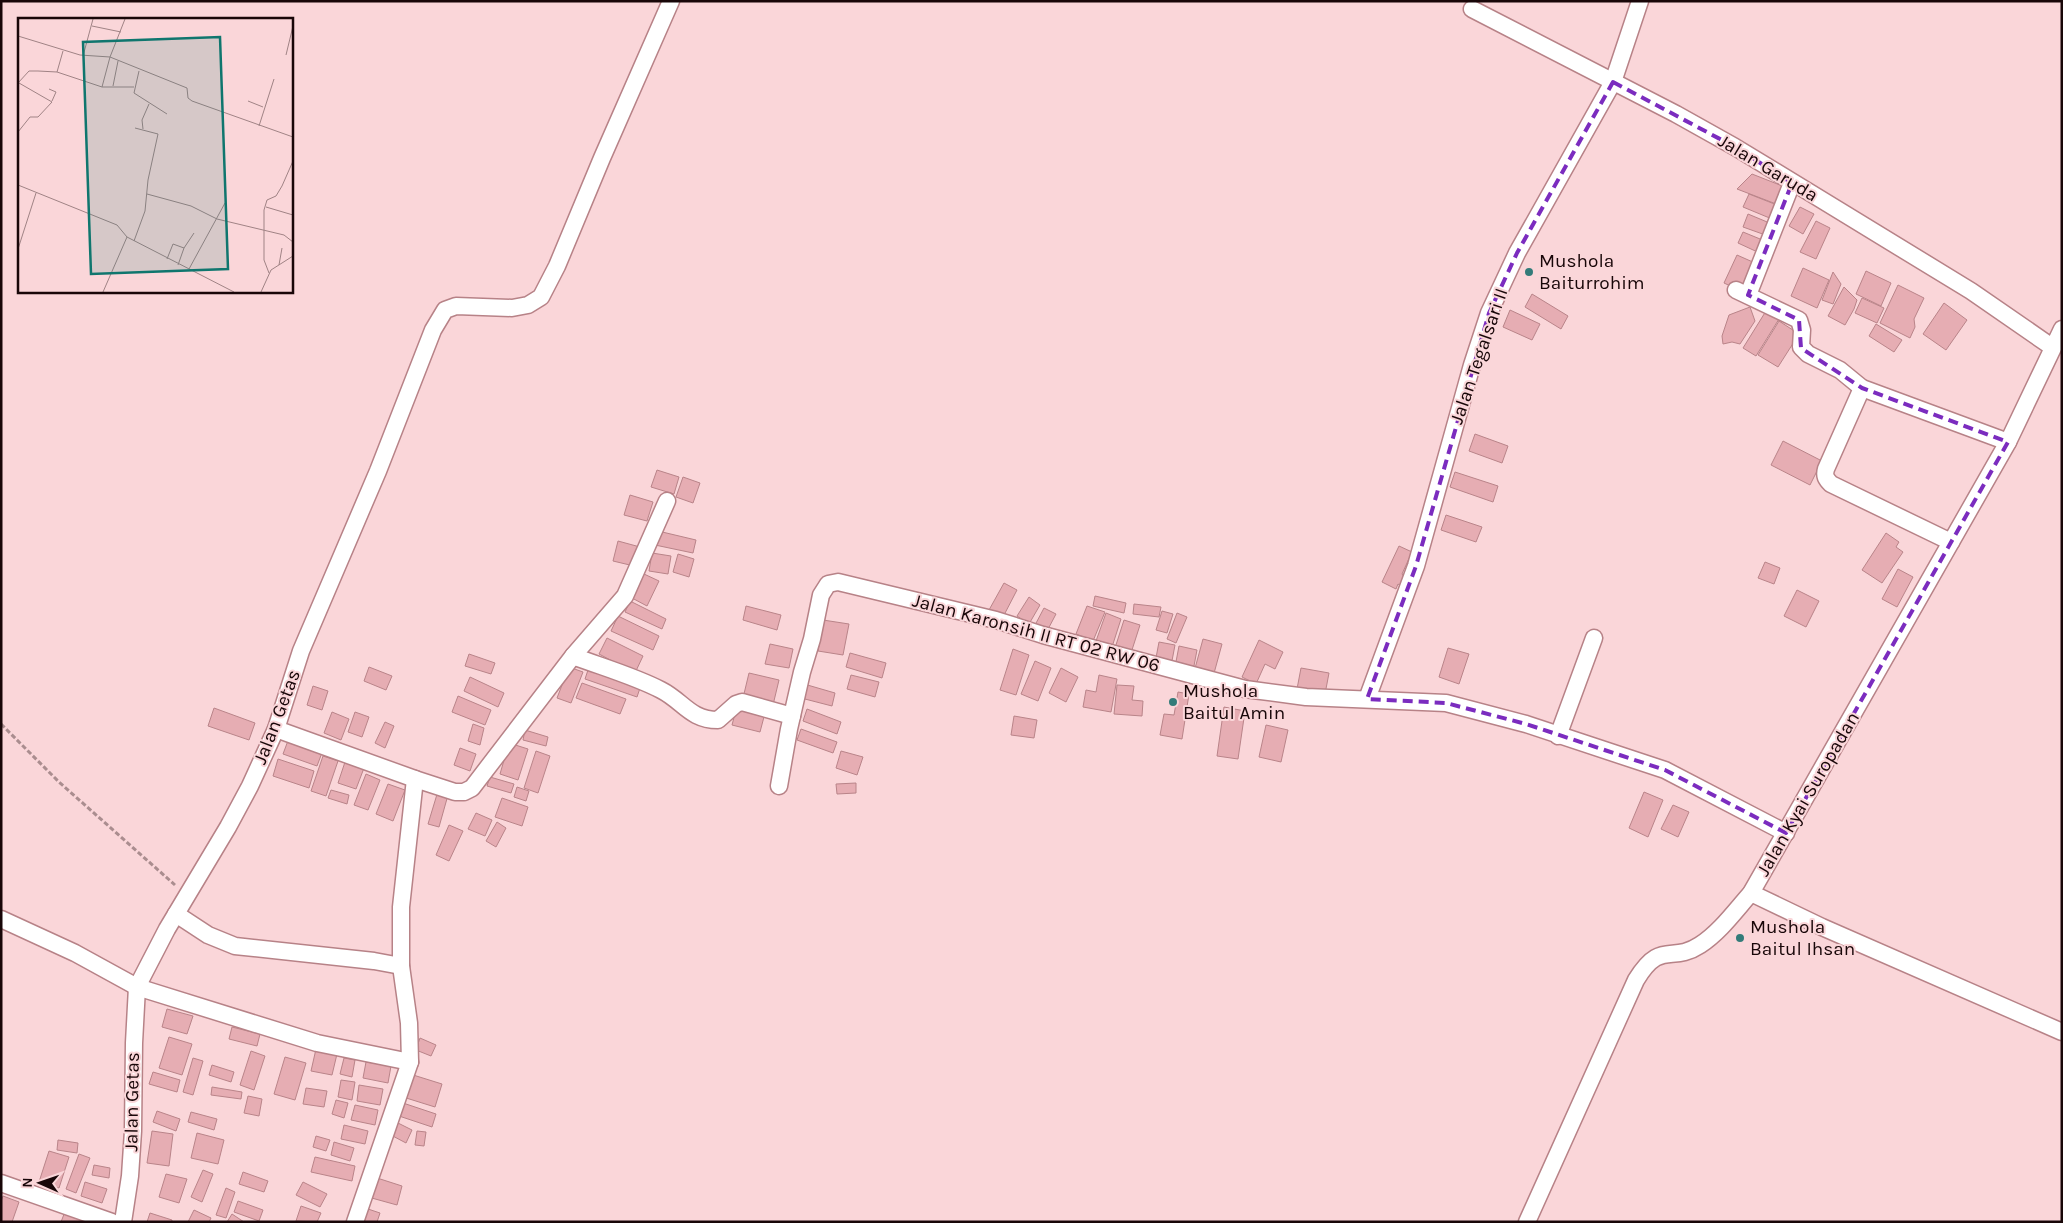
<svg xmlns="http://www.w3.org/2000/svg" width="2063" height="1223" font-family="Karla,sans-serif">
<rect width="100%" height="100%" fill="#fad6d9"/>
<g fill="#e6adb3" stroke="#b98489">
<path d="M1752,174L1790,189L1784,207L1737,189Z"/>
<path d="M1749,194L1777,205L1772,219L1743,207Z"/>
<path d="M1800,207L1814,214L1803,234L1789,226Z"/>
<path d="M1748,214L1772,224L1771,237L1743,227Z"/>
<path d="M1816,221L1830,228L1816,259L1800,252Z"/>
<path d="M1743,232L1765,241L1764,255L1738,243Z"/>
<path d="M1737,255L1755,263L1741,291L1724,283Z"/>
<path d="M1803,268L1829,280L1817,308L1791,296Z"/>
<path d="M1866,271L1891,283L1881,306L1856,294Z"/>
<path d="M1833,272L1841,284L1833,304L1822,300Z"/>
<path d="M1898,285L1924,298L1914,319L1915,327L1910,338L1880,323Z"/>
<path d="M1844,287L1857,300L1854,309L1845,325L1828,316Z"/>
<path d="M1532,294L1568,316L1561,329L1525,307Z"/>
<path d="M1862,298L1884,308L1877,323L1855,313Z"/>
<path d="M1944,303L1967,320L1946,350L1923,334Z"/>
<path d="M1750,307L1755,321L1740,344L1732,342L1723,344L1722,336L1729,315Z"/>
<path d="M1510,310L1540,324L1532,340L1503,327Z"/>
<path d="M1766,311L1779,319L1756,356L1743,348Z"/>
<path d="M1779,321L1799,334L1778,367L1758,355Z"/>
<path d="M1876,324L1902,340L1894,352L1869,336Z"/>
<path d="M1475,434L1508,446L1502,463L1469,451Z"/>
<path d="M1783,441L1822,461L1810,485L1771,465Z"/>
<path d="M657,470L679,477L674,494L651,487Z"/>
<path d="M1455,472L1498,486L1493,502L1450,487Z"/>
<path d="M683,477L700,483L693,503L676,497Z"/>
<path d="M630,495L653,502L647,521L624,515Z"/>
<path d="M1446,515L1482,527L1476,542L1441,530Z"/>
<path d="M658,531L696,540L693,553L655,545Z"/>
<path d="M1886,533L1899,542L1896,547L1903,552L1882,583L1862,570Z"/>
<path d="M618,541L640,547L634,566L613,561Z"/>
<path d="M1399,546L1412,552L1402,574L1405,578L1401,586L1398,584L1396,589L1382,582Z"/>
<path d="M652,553L671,556L668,574L649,571Z"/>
<path d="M678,554L694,559L689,577L673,572Z"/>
<path d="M1765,562L1780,568L1774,584L1758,578Z"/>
<path d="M1898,569L1913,577L1897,607L1882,599Z"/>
<path d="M644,574L659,581L647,606L632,598Z"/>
<path d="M1004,583L1017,590L1003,617L989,610Z"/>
<path d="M1797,590L1819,601L1806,627L1784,616Z"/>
<path d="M1095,596L1126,603L1124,613L1093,606Z"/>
<path d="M1029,597L1040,605L1029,624L1017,616Z"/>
<path d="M630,601L666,619L662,629L625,612Z"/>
<path d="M1134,604L1161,607L1159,617L1133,614Z"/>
<path d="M746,606L781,615L777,630L743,620Z"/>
<path d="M1087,606L1105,612L1093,641L1076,634Z"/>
<path d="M1044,608L1056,614L1046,633L1034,627Z"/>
<path d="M1162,611L1173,614L1167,633L1156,630Z"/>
<path d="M1106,613L1121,619L1112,647L1096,641Z"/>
<path d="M1177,613L1187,617L1176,643L1167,639Z"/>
<path d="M618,616L659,636L653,650L611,631Z"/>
<path d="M823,620L849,624L843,655L818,651Z"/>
<path d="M1124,620L1140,625L1131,653L1115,648Z"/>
<path d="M607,638L643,656L635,673L599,654Z"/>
<path d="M1203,639L1222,644L1213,677L1194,672Z"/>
<path d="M1259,640L1283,652L1275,669L1265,664L1256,684L1242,677Z"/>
<path d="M1159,642L1175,645L1171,666L1155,663Z"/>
<path d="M770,644L793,649L789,668L765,664Z"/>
<path d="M1179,646L1197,650L1193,671L1175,667Z"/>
<path d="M1448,648L1469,654L1459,684L1439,677Z"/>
<path d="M1013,649L1029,655L1016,695L1000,690Z"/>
<path d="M850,653L886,663L882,678L846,667Z"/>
<path d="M469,654L495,663L491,674L465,666Z"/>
<path d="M1035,661L1051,668L1038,701L1021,694Z"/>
<path d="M369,667L392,676L386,690L364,681Z"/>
<path d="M569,667L583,672L571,703L557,698Z"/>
<path d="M589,667L641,685L637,697L585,679Z"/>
<path d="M1061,668L1078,677L1066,702L1049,693Z"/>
<path d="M1301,668L1329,673L1325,694L1297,689Z"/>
<path d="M749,673L779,680L773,705L743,698Z"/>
<path d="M851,675L879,682L875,697L847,689Z"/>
<path d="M1099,675L1117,679L1111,712L1083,707L1086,690L1096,692Z"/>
<path d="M470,677L504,693L498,707L464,691Z"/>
<path d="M582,683L626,699L620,714L576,698Z"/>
<path d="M804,684L835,693L832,706L801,698Z"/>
<path d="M1117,685L1134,686L1132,700L1143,701L1142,716L1114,714Z"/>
<path d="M313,686L328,691L322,710L307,705Z"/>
<path d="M1178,692L1189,694L1182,739L1160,735L1164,714L1174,715Z"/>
<path d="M458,696L491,710L485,725L452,712Z"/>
<path d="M737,706L765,713L760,732L732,725Z"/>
<path d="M1224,707L1245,711L1238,759L1217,756Z"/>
<path d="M214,708L255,723L249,740L208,726Z"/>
<path d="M807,709L841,722L837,734L803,721Z"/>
<path d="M332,712L349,719L341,740L324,733Z"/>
<path d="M355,712L369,717L362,737L348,732Z"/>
<path d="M1014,716L1037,720L1034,738L1011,735Z"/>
<path d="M385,722L394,726L385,748L375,743Z"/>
<path d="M473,724L484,728L480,745L468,741Z"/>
<path d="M1266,725L1288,730L1281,762L1259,757Z"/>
<path d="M801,729L837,742L833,753L797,740Z"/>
<path d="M525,730L548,737L546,746L523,740Z"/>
<path d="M289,738L323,750L317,766L283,754Z"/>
<path d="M509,743L528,749L518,780L500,774Z"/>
<path d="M460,748L476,754L470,771L454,765Z"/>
<path d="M536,751L550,756L538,793L524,788Z"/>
<path d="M841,751L863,757L857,775L836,768Z"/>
<path d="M323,756L338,761L326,796L311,791Z"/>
<path d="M278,759L314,771L309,788L273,776Z"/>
<path d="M345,762L364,768L356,789L338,783Z"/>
<path d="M366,774L380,780L368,810L354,805Z"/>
<path d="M490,777L514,784L511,793L487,786Z"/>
<path d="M856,783V793L837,794L836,784Z"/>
<path d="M388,784L405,790L393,821L376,814Z"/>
<path d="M517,787L529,791L526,801L514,797Z"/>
<path d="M331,790L349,795L347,804L328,798Z"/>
<path d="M438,791L448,795L439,827L428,824Z"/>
<path d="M1644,792L1663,800L1648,837L1629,828Z"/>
<path d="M502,798L528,807L522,826L495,817Z"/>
<path d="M1673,805L1689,812L1678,837L1661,829Z"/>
<path d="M476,813L492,820L485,836L468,829Z"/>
<path d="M497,822L506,828L496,847L486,841Z"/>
<path d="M449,825L463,831L449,861L436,855Z"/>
<path d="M167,1009L193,1016L187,1034L162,1027Z"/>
<path d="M232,1027L260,1034L257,1046L229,1039Z"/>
<path d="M169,1037L192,1044L182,1075L159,1068Z"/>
<path d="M420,1038L436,1045L431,1056L416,1050Z"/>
<path d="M316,1049L337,1054L332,1075L311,1071Z"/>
<path d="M251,1051L265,1056L254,1090L240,1085Z"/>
<path d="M285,1057L306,1063L295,1100L274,1094Z"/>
<path d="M193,1058L203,1061L193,1095L183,1092Z"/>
<path d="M344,1058L355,1060L352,1077L340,1074Z"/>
<path d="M366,1062L391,1066L388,1083L363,1078Z"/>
<path d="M212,1065L234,1072L231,1082L209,1075Z"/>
<path d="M153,1072L180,1080L177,1092L149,1084Z"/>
<path d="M410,1074L442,1084L435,1107L403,1097Z"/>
<path d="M341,1080L355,1082L352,1100L338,1097Z"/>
<path d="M359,1085L383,1089L380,1105L357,1101Z"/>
<path d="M212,1087L242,1092L241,1099L211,1095Z"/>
<path d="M306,1088L327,1091L324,1107L303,1104Z"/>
<path d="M248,1096L262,1099L259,1116L244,1113Z"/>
<path d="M336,1100L348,1103L344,1118L332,1114Z"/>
<path d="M400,1102L436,1114L432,1127L396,1115Z"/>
<path d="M355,1105L378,1110L375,1125L351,1120Z"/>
<path d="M157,1111L180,1119L176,1131L153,1122Z"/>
<path d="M191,1112L217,1119L214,1130L188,1122Z"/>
<path d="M396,1122L412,1130L406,1143L389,1134Z"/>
<path d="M344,1125L368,1131L365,1144L341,1139Z"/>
<path d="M152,1131L173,1134L169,1166L147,1163Z"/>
<path d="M417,1131L426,1132L424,1146L415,1145Z"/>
<path d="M197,1133L224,1140L218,1164L191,1158Z"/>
<path d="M316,1136L330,1140L326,1151L313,1147Z"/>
<path d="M58,1140L78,1143L77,1153L57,1150Z"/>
<path d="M334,1142L354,1148L350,1161L331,1155Z"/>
<path d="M49,1151L69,1157L59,1188L39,1182Z"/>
<path d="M79,1154L90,1158L76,1193L66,1189Z"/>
<path d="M315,1157L355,1166L352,1181L311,1172Z"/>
<path d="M94,1165L110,1168L109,1178L92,1175Z"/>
<path d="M203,1170L213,1174L202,1202L191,1197Z"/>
<path d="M243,1172L268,1181L264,1192L239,1184Z"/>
<path d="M166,1174L187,1179L179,1203L159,1197Z"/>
<path d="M374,1177L402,1186L397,1205L368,1197Z"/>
<path d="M85,1182L107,1189L102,1203L81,1196Z"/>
<path d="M303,1182L327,1194L320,1207L296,1195Z"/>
<path d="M226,1188L235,1192L226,1218L216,1215Z"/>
<path d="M3,1196L19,1202L12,1222H1V1201Z"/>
<path d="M238,1201L263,1210L259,1221L234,1212Z"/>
<path d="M301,1206L321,1213L317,1222L296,1221Z"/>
<path d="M365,1208L380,1213L377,1222H360Z"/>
<path d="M66,1209L97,1222H61Z"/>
<path d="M194,1210L211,1218L209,1222H188Z"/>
<path d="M150,1213L172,1220V1222H147Z"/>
<path d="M232,1214L244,1222H227Z"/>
</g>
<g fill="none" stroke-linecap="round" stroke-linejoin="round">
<defs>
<g id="minor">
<path d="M1472,9L1676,114L1735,147L1971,291L2052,347"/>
<path d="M1736,290L1799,320L1802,330L1801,347L1808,354L1840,370L1862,388L2008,442"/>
<path d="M1748,295L1792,183"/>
<path d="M1862,388L1826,469C1824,476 1826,479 1831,484L1951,542"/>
<path d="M573,656C602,667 634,676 661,690C683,701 690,720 718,720L736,704L742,702L792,716"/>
<path d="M1367,699L1416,566L1472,365L1489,313L1517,253L1613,82L1640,1"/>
<path d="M276,729L415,779L455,792H464L472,788L573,656L625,596L667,501"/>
<path d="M1558,736L1594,638"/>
<path d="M779,786L789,729L802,672L812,639L821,595L828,584L838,582L996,620L1043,635L1245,689L1306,697L1446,703L1526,724L1665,770L1786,833"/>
<path d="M1751,893L1822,927L2062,1032"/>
<path d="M176,914L208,935L235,946L374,961L401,966"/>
<path d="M1,919L75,953L137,987L317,1043L410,1062"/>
<path d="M1,1183L112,1222"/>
<path d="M123,1222L130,1176L133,1131L134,1043L137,987L167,929L228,827L250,786L276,729L301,651L378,471L433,330L445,310L456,306L512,308L528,305L541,297L557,266L602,158L671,1"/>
<path d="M355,1222L410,1062L409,1023L401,966V907L415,779"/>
<path d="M1527,1222L1636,980C1661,939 1671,964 1700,945C1720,932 1735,911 1751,893L2008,442L2062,329"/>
</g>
</defs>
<use href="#minor" stroke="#b78287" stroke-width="19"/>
<path stroke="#aa8d8f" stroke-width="3" stroke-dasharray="5 2.5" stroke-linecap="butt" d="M1,724L59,782L175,885"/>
<use href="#minor" stroke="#fff" stroke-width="16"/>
</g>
<path fill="none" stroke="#7b2cbf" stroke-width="4" stroke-dasharray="10 6" stroke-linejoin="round" d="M1613,82L1735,147L1792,183L1748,295L1799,320L1801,348L1862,388L2008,442L1786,833L1665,770L1526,724L1446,703L1367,699L1416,566L1489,313L1517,253Z"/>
<g fill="#337b79" stroke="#fad6d9" stroke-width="2">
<circle cx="1529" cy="272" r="5"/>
<circle cx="1173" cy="702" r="5"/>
<circle cx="1740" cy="938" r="5"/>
</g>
<g text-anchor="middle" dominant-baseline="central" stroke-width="4" stroke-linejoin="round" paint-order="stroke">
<g font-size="19" fill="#180608" stroke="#fad6d9">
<text transform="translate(1768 168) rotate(31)">Jalan Garuda</text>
<text transform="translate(1479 356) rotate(-71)">Jalan Tegalsari II</text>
<text transform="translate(1036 633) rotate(15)">Jalan Karonsih II RT 02 RW 06</text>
<text transform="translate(277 717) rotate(-69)">Jalan Getas</text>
<text transform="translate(1808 794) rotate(-60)">Jalan Kyai Suropadan</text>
<text transform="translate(132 1102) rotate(-89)">Jalan Getas</text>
</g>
<g font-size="19" fill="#180608" stroke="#fad6d9" text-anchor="start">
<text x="1539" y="261">Mushola<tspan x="1539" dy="22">Baiturrohim</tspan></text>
<text x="1183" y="691">Mushola<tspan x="1183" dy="22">Baitul Amin</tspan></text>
<text x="1750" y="927">Mushola<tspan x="1750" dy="22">Baitul Ihsan</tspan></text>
</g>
</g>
<g transform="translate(18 18)">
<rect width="275" height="275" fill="#fad6d9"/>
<path fill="none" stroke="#a08385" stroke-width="1" d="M74,8L103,14M0,18L62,37L92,39L169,70L170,80L174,83L275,119M268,37L275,8M65,38L75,1M121,53L116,75L149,96M39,54L45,33M0,65L11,53H20L39,54L84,69H116M95,68L100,43M84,69L92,39L107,1M31,71L38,74L34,83M230,83L245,89M241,108L256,61M125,111L124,102L131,86M0,114L12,99H20L34,84L1,65M0,167L99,207L109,219L216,274M129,176L173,188L199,201L266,217L275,224M248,189L275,197M116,223L127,193L130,162L140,116L117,110M0,231L18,175M149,241L155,226L166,230M160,247L166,230L176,215M261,247L264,230M171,251L207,185M251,255L246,242V192L249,182L258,178L264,168L275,143M85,274L109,219M243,274L253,252L275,238"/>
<path fill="#0f766e" fill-opacity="0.15" stroke="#0f766e" stroke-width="2.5" d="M202,19L210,251L73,256L65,24Z"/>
<rect width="275" height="275" fill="none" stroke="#180608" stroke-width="2.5"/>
</g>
<rect width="2063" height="1223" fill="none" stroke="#180608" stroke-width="5"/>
<g transform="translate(40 1183) rotate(272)" stroke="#fad6d9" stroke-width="4" paint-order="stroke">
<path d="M0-4L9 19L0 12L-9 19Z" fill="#180608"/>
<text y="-8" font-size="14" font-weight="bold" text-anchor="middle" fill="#180608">N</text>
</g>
</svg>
